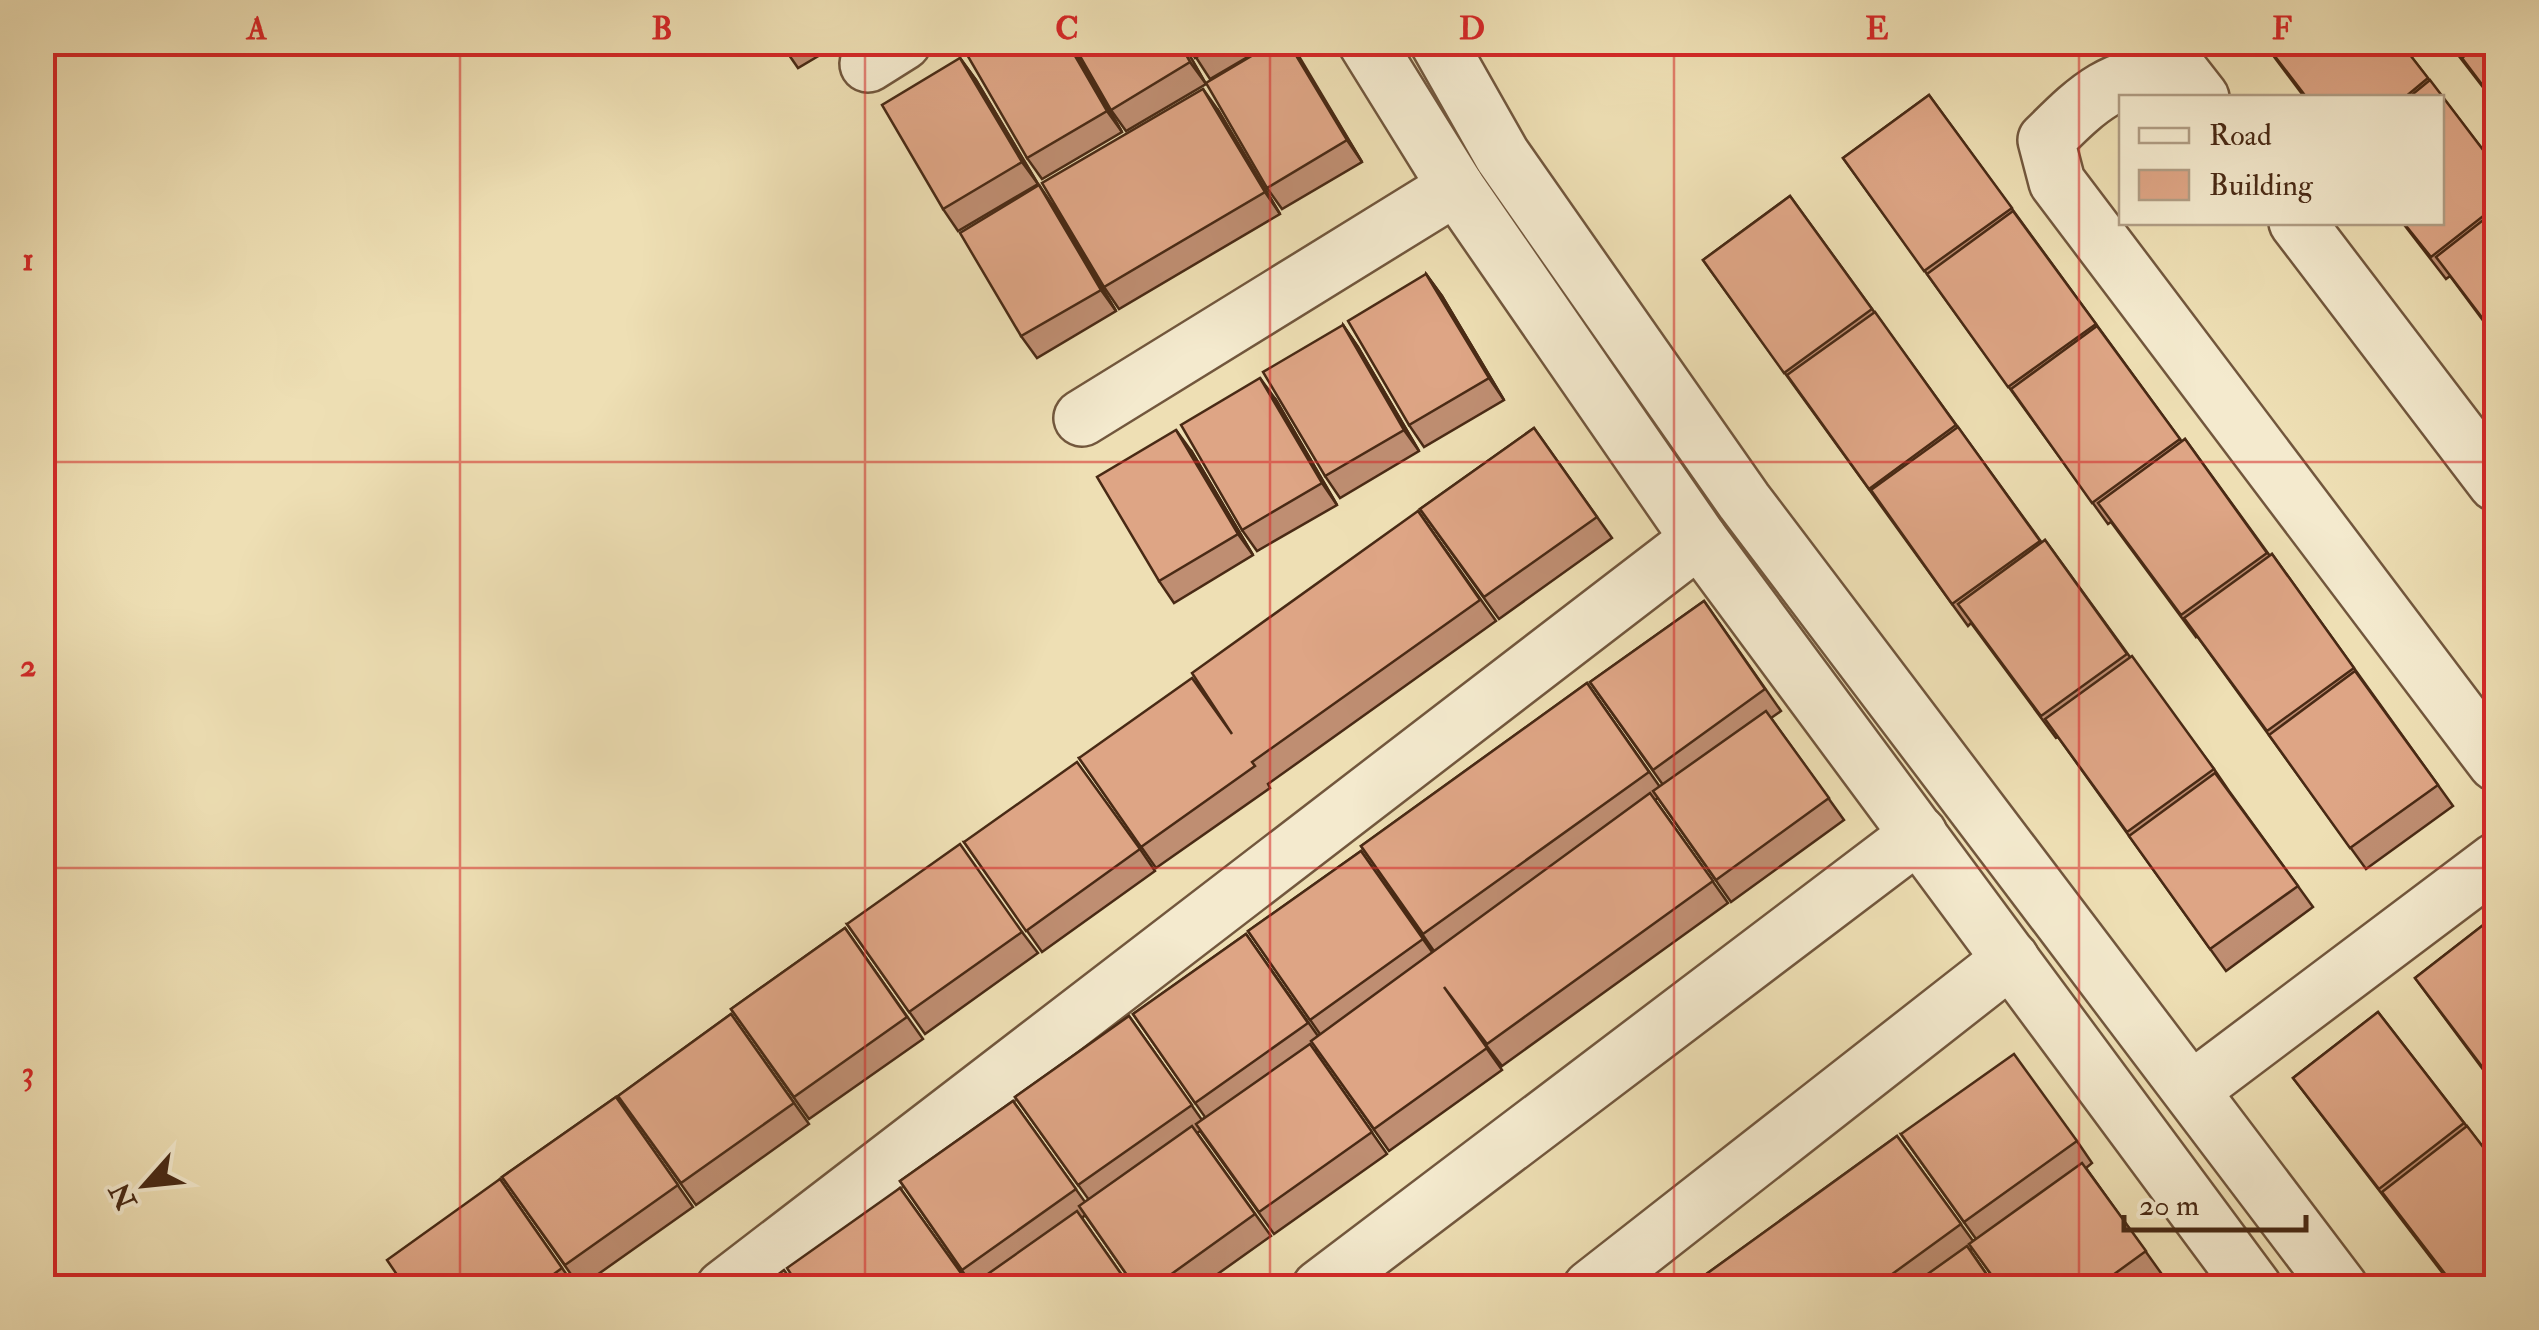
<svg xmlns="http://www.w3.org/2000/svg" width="2539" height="1330" font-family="'IM FELL Double Pica',serif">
<rect width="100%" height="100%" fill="#eedfb4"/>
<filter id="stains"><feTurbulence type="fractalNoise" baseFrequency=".002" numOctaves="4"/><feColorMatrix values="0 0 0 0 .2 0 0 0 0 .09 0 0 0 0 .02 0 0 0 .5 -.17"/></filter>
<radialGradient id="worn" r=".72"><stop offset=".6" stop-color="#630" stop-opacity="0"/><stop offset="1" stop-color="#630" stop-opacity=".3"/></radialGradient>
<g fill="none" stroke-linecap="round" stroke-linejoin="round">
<defs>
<g id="minor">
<path d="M1366,42L1456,187L1699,539L2254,1288"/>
<path d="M1438,42L1502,155L1744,501L2340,1288"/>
<path d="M868,64L903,42"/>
<path d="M2201,98L2176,66C2108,81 2095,91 2046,140L2057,182L2496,763"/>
<path d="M2297,222L2496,483"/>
<path d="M1082,418L1456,187"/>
<path d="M2193,1089L2496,861"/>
<path d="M724,1288L1699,539"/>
<path d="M1320,1288L1919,834"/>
<path d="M1591,1288L2011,959"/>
</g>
</defs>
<use href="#minor" stroke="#72573d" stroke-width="60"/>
<use href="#minor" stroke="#f4eace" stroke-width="55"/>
</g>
<g fill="#bf8e72" stroke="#492a15" stroke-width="2.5">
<path d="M780,42H842L798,68Z"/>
<path d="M984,42H1070L1122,132L1042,179L1027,158Z"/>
<path d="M1182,42L1206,84L1126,131L1111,110Z"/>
<path d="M1186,42H1273L1210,79Z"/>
<path d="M1289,42L1362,162L1282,209L1267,188Z"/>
<path d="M2263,42H2400L2496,167V338L2450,276L2446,279L2402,222H2442V98H2305Z"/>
<path d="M2448,42H2496V104Z"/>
<path d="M960,58L976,80L1038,184L958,231L943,209Z"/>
<path d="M1929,95L2182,442L2185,439L2270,556L2272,554L2453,806L2366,869L2197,636L2196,637L2111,522L2108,524L1843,158Z"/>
<path d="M1218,110L1280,214L1119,309L1104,287Z"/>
<path d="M1790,196L2042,543L2045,540L2130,657L2214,769L2229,791L2313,907L2226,971L2058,737L2056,738L1971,623L1968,626L1703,260Z"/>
<path d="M1054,207L1116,311L1037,358L1021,336Z"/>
<path d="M1426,274L1442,296L1504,400L1424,447L1409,425Z"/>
<path d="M1343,325L1358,347L1419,451L1340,498L1325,476Z"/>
<path d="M1276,400L1337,505L1257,551L1242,530Z"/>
<path d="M1534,428L1612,538L1499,619L1420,509Z"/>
<path d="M1192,452L1253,555L1174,603L1159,581Z"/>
<path d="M1418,511L1496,621L1268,784L1270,788L1156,868L1079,758L1232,734Z"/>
<path d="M1704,601L1781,711L1771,718L1844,820L1731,902L1658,798L1655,800L1728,903L1502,1066L1460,1011L1502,1070L1389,1151L1317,1049L1315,1051L1387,1154L1274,1234L1200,1131L1197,1133L1271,1236L1198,1288H1136L1085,1215L1082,1218L1131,1288H800L900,1188L970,1286L972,1285L900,1181L1013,1101L1085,1202L1089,1200L1015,1097L1129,1016L1202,1120L1205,1117L1133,1014L1246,934L1318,1036L1320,1034L1248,931L1361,851L1432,952L1434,951L1361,846L1587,683L1660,787L1663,785L1590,682Z"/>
<path d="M964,842L1140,849L1155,871L1042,952Z"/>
<path d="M2496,915V1087L2415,978Z"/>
<path d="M847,924L1022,932L1038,953L925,1034Z"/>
<path d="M845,928L923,1039L809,1119L731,1009Z"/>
<path d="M2378,1012L2496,1164V1288H2454L2293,1078Z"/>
<path d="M731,1014L809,1124L696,1205L618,1096Z"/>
<path d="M616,1097L693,1207L580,1287L502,1177Z"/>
<path d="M1901,1134L2077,1141L2092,1163L2086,1168L2161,1273L2141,1288H2000L1973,1248L1970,1250L1996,1288H1687L1897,1136L1973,1241L1976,1239Z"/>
<path d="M500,1179L576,1288H406Z"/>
</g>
<g fill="#9b745d" stroke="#492a15" stroke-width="2.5">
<path d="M1067,42H1070L1122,132L1107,111Z"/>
<path d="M1179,42H1182L1206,84L1190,62Z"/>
<path d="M1288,42L1300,58L1362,162L1347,140Z"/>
<path d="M960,58L976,80L1038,184L1022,162Z"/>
<path d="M1203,89L1218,110L1280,214L1265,192Z"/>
<path d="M1039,185L1054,207L1116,311L1101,290Z"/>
<path d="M1426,274L1442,296L1504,400L1489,378Z"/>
<path d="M1343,325L1358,347L1419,451L1404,430Z"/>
<path d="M1260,378L1276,400L1337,505L1322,483Z"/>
<path d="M1176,430L1192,452L1253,555L1238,534Z"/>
</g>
<g fill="#dea585" stroke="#492a15" stroke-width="2.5">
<path d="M984,42H1067L1107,111L1027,158L966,53Z"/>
<path d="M1072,42H1179L1190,62L1111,110Z"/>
<path d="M1186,42H1221L1195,58Z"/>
<path d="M1275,42H1288L1347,140L1267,188L1206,83Z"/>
<path d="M2264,42H2400L2428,78L2404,98H2307Z"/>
<path d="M2450,42H2478L2460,56Z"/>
<path d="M2482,42H2496V103L2462,58Z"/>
<path d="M960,58L1022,162L943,209L882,105Z"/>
<path d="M2430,80L2496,167V206L2431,257L2403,222H2442V98H2408Z"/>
<path d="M1203,89L1265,192L1104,287L1042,183Z"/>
<path d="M1929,95L2012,208L1924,271L1843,158Z"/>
<path d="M1039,185L1101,290L1021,336L960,233Z"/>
<path d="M1790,196L1872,309L1784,373L1703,260Z"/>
<path d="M2496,210V336L2436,257Z"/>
<path d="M2013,211L2096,324L2008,387L1927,274Z"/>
<path d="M1426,274L1489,378L1409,425L1348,321Z"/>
<path d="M1875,312L1956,425L1869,489L1787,375Z"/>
<path d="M1343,325L1404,430L1325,476L1263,372Z"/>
<path d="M2097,326L2180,439L2092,503L2011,389Z"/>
<path d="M1260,378L1322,483L1242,530L1181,425Z"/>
<path d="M1958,427L2040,541L1952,604L1871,490Z"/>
<path d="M1534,428L1597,517L1484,597L1420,509Z"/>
<path d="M1176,430L1238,534L1159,581L1097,477Z"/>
<path d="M2185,439L2267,553L2181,615L2098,503Z"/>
<path d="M1418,511L1480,600L1252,762L1255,766L1141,847L1079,758L1192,678L1232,734L1192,673Z"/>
<path d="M2045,540L2127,654L2041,716L1958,604Z"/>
<path d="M2272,554L2354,668L2267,731L2184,618Z"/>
<path d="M1704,601L1765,689L1653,770L1590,682Z"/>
<path d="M2132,656L2214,769L2127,832L2045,719Z"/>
<path d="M2355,671L2438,785L2350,848L2269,735Z"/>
<path d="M1587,683L1649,772L1423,934L1361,846Z"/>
<path d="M1766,711L1829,798L1716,880L1653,791Z"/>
<path d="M1077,762L1140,849L1026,931L964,842Z"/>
<path d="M2215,773L2298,886L2210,949L2129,836Z"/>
<path d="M1650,793L1713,881L1487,1044L1444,987L1487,1048L1374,1129L1311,1041Z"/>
<path d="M960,844L1022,932L909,1012L847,924Z"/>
<path d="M1361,851L1423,939L1310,1020L1248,931Z"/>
<path d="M2496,915V1085L2415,978Z"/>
<path d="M845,928L907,1017L794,1097L731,1009Z"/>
<path d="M1246,934L1308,1023L1195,1103L1133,1014Z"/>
<path d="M2378,1012L2464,1123L2379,1189L2293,1078Z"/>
<path d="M731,1014L794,1103L681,1183L618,1096Z"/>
<path d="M1129,1016L1192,1105L1078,1185L1015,1097Z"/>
<path d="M1310,1044L1372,1132L1259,1212L1196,1124Z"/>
<path d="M2014,1054L2077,1141L1964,1222L1901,1134Z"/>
<path d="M616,1097L678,1185L565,1265L502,1177Z"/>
<path d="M1013,1101L1076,1189L962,1270L900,1181Z"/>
<path d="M1192,1126L1255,1214L1152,1288H1136L1079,1206Z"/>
<path d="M2467,1126L2496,1164V1279L2485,1288H2456L2382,1192Z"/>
<path d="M1897,1136L1961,1224L1873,1288H1687Z"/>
<path d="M2082,1163L2146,1251L2095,1288H2001L1969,1244Z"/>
<path d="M500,1179L562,1268L535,1288H406L387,1260Z"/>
<path d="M900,1188L963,1276L946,1288H800L787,1268Z"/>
<path d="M1077,1211L1131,1288H968Z"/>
<path d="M1967,1246L1996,1288H1908Z"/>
<path d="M784,1270L797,1288H760Z"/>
</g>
<path fill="none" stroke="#d62828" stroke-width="2.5" stroke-opacity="0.55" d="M460,42V1288M865,42V1288M1270,42V1288M1674,42V1288M2079,42V1288M42,462H2496M42,868H2496"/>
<rect width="2539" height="1330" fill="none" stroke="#eedfb4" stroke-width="110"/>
<rect x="2119" y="95" width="325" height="130" fill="#f4eace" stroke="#b09d84" stroke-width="2.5"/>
<rect x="2139" y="128" width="50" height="15" fill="#f4eace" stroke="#b09d84" stroke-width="2.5"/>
<text x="2209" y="145" font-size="30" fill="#492a15">Road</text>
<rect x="2139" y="170" width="50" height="30" fill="#dea585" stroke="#b09d84" stroke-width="2.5"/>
<text x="2209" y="195" font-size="30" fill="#492a15">Building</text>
<g transform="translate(145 1185) rotate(243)" stroke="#f4eace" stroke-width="8" paint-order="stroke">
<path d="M0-8L18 38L0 25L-18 38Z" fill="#492a15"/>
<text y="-15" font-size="28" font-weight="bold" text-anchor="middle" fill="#492a15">N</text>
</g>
<path d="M2124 1215v15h182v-15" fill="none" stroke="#492a15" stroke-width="5"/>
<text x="2139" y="1215" font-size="30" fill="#492a15" stroke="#f4eace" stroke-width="8" paint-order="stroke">20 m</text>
<rect x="55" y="55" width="2429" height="1220" fill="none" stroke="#d62828" stroke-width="4"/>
<g font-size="32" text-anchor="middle" font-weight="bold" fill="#d62828">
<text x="257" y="39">A</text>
<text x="662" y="39">B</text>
<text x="1067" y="39">C</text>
<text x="1472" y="39">D</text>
<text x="1877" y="39">E</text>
<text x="2282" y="39">F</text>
<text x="28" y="270">1</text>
<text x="28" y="676">2</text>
<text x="28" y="1083">3</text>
</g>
<rect width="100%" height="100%" filter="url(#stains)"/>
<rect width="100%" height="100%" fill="url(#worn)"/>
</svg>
